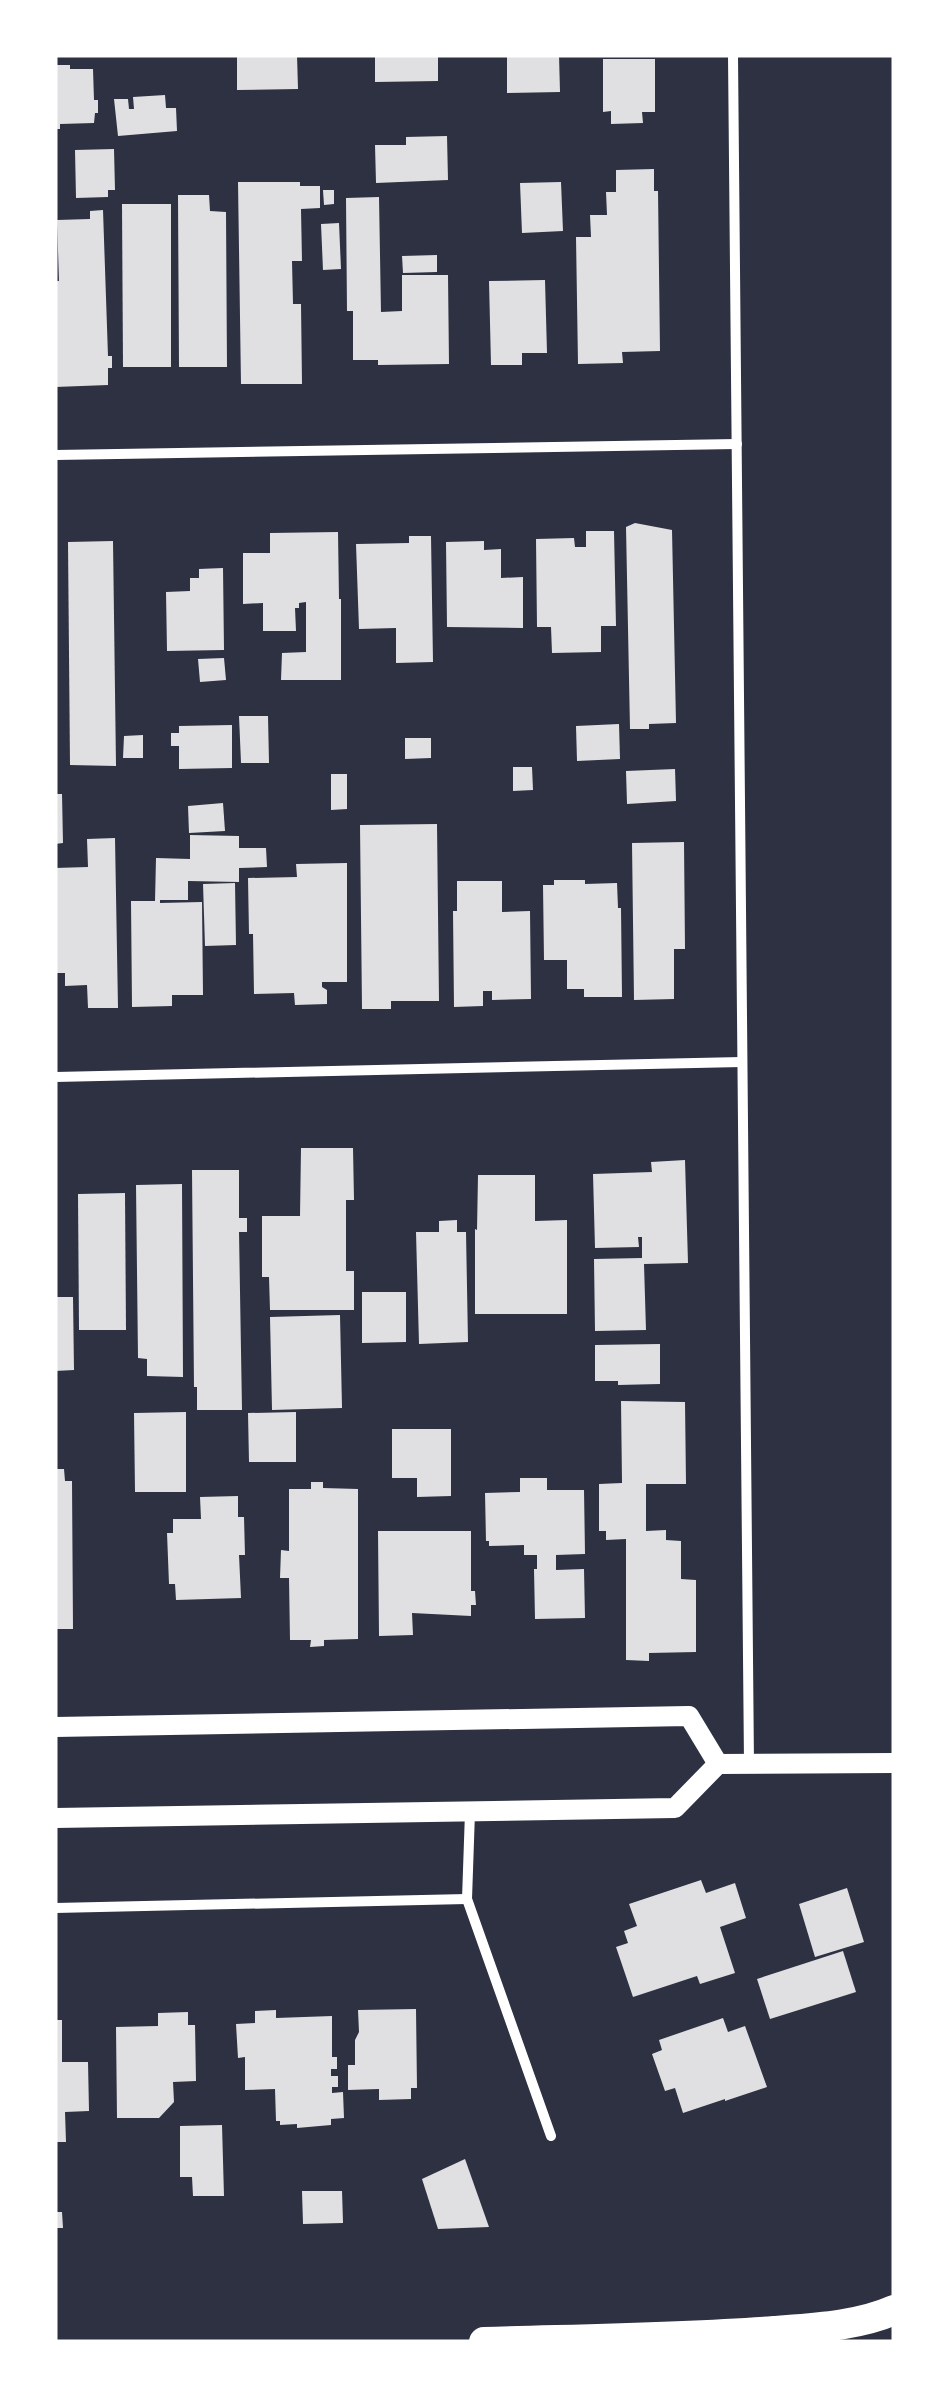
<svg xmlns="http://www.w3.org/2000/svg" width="949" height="2397" font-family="Karla,sans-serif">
<rect width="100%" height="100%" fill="#2d3142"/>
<g fill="#e0e0e3">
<path d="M237,55H297L298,89L237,90Z"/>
<path d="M375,55H438V81L375,82Z"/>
<path d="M507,55H559L560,92L507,93Z"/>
<path d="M603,59H655V112H642L643,123L611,124V111L603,112Z"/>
<path d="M55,65H70V69H93L94,100H98V113H95L94,123L60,124V129H55Z"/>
<path d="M165,95L166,108H176L177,131L118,136L114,99H128L129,109H134L133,97Z"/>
<path d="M447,136L448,180L376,183L375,145H406V137Z"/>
<path d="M114,149L115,190H108V197L76,198L75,150Z"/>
<path d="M654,169V191H658L660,351L622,352L623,363L578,364L576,237H591L590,215H607L606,192H616V170Z"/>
<path d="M238,182H300V186H320V208L301,209L302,261H292L293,304H301L302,384H241Z"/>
<path d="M561,182L563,231L522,233L520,183Z"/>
<path d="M323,190H334V204L324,205Z"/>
<path d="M178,195H209L210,211L226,212L227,367H179Z"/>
<path d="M379,197L381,312L402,311V275H448L449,364L378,365V360H353V311H347L346,198Z"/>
<path d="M122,204H171V367H123Z"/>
<path d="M103,210L108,356H112V368H108V385L55,387V281H59L57,220L90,219V211Z"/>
<path d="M339,223L341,269L323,270L321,224Z"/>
<path d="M437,255V272L403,273L402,256Z"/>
<path d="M545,280L547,353H522V365H491L489,281Z"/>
<path d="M635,523L672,530L676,723L649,724V729H630L626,527Z"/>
<path d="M586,531H614L616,626H601V652L552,653L551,627H537L536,539L574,538L575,547H586Z"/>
<path d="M338,532L339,599H341V680H281L282,653L306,652V602L299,603V608H295L296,631H263V603L243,604V553H270V533Z"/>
<path d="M409,536H431L433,662L396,663V628L359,629L356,544L409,543Z"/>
<path d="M113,541L116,766L70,765L68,542Z"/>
<path d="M484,541V550L501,549V578L523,577V628L447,627L446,542Z"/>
<path d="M223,568L224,650L167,651L166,592L190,591V578H199V569Z"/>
<path d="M224,658L226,680L200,682L198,659Z"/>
<path d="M239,716H268L269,763H241Z"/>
<path d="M619,724L620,759L577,761L576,726Z"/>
<path d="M232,725V768L179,769V746H171V733H179V726Z"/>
<path d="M143,735V758H123L124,736Z"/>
<path d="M405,738H431V758L405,759Z"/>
<path d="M513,767H532L533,790L513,791Z"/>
<path d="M675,769L676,801L627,804L626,771Z"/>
<path d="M331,774H347V809L331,810Z"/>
<path d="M55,794H62L63,843L55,844Z"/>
<path d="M223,803L225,831L189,833L188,806Z"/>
<path d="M437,824L439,1001H391V1009H362L360,825Z"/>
<path d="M190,835L239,836V848H266L267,867L239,868V882L188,881V900H160V903L202,902L203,995H172V1006L132,1007L131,901H155L156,858L190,859Z"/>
<path d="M115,838L118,1008H88L87,985L65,986V973H55V868L88,867L87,839Z"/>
<path d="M684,842L685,949H674V999L634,1000L632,843Z"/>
<path d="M347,863V982H322V987L327,990V1004L295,1005L294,993L254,994L253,934H249L248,878L297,877L296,864Z"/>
<path d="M554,880H585V884L617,883L618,908H621L622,997H584V989H567V960H544L543,885H554Z"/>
<path d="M457,881H502V912L530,911L531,999L492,1000V991H483V1006L454,1007L453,911H457Z"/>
<path d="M235,883L236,945L205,946L203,884Z"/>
<path d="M301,1148H353L354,1200H346V1271H354V1310H270L269,1277H262V1216H300Z"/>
<path d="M685,1160L688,1263L644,1264L646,1330L595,1331L594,1259L642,1258V1237H638L639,1247L595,1248L593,1174L652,1172L651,1162Z"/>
<path d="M192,1170H239V1218H247V1232H239L242,1410H197V1387H194Z"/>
<path d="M478,1175H535V1221L567,1220V1314H475V1229L477,1230Z"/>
<path d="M182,1184L183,1377L147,1376V1359L138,1358L136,1185Z"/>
<path d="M125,1193L126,1330H79L78,1194Z"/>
<path d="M457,1220V1232H466L468,1342L419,1344L416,1232H439V1221Z"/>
<path d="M362,1292H406V1342L362,1343Z"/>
<path d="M55,1297H73L74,1370L55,1371Z"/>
<path d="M340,1315L342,1408L272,1410L270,1317Z"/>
<path d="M660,1344V1384L618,1385V1381H595V1345Z"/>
<path d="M621,1401L685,1402L686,1484H646V1531L666,1530V1540L681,1541V1579L696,1580V1652L649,1653V1661L626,1660V1539L606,1540V1531H599V1484L622,1483Z"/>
<path d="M186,1412V1492H135L134,1413Z"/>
<path d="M296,1412V1462H249L248,1413Z"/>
<path d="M392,1429H451V1496L417,1497V1478H392Z"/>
<path d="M55,1469H64L65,1481H72L73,1629H55Z"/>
<path d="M520,1478H547V1490H584L585,1554L556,1555V1570L584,1569L585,1618L535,1619L534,1569H537V1555H524V1545L489,1546V1541H486L485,1493L520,1492Z"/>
<path d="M311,1482H323V1488L358,1489V1639L324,1640V1646L310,1647L311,1640H290L289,1578H280L281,1550L289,1551V1489H311Z"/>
<path d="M238,1496V1517H244L245,1555H239L241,1598L176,1600L175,1584H169L167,1533H173V1519H201L200,1497Z"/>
<path d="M378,1531H471V1591H475L476,1605H471V1616L412,1613L413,1635L379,1636Z"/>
<path d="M701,1880L706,1893L735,1883L746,1918L720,1927L735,1973L700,1984L697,1976L633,1997L616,1947L628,1943L624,1931L637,1926L629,1904Z"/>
<path d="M847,1888L864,1942L815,1957L799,1904Z"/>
<path d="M843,1951L856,1992L770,2019L757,1979Z"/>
<path d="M416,2009L417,2088H411V2099L379,2100V2089L348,2090V2065H355V2040L359,2032L358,2010Z"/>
<path d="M276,2010V2018L332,2016V2057H337V2069H331V2076H338V2087H332V2093L343,2092L344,2118L331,2119V2125L297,2128V2124L280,2125V2121H276L275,2089L245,2090V2057L238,2058L236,2024L255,2023V2011Z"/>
<path d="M188,2012V2025H195L196,2081L173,2082L174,2102L159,2118H117L116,2027L158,2026V2013Z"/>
<path d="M723,2018L728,2032L745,2026L767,2087L725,2101V2099L683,2113L675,2088L665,2091L652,2054L662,2050L659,2040Z"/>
<path d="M55,2020H62V2062H88L89,2111L65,2112L66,2142H55Z"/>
<path d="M222,2125L224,2196H193L192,2177H180V2126Z"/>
<path d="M465,2159L489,2227L438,2229L422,2179Z"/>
<path d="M302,2191H342L343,2223L303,2224Z"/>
<path d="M55,2212H62L63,2228H55Z"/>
</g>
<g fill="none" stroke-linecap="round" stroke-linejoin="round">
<g stroke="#fff" stroke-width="10">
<path d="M733,55L749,1764"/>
<path d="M55,455L737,444"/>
<path d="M55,1077L742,1062"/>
<path d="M470,1812L467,1899L551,2136"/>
<path d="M55,1908L467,1899"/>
</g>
<g stroke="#fff" stroke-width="20">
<path d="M55,1727L689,1716L718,1764"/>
<path d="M55,1818L675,1808L718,1764L894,1763"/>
</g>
<path stroke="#fff" stroke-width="30" d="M484,2342C581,2339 678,2338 774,2331C813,2328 858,2326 894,2310"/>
</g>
<rect width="949" height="2397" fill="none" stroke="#ffffff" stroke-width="115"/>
</svg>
